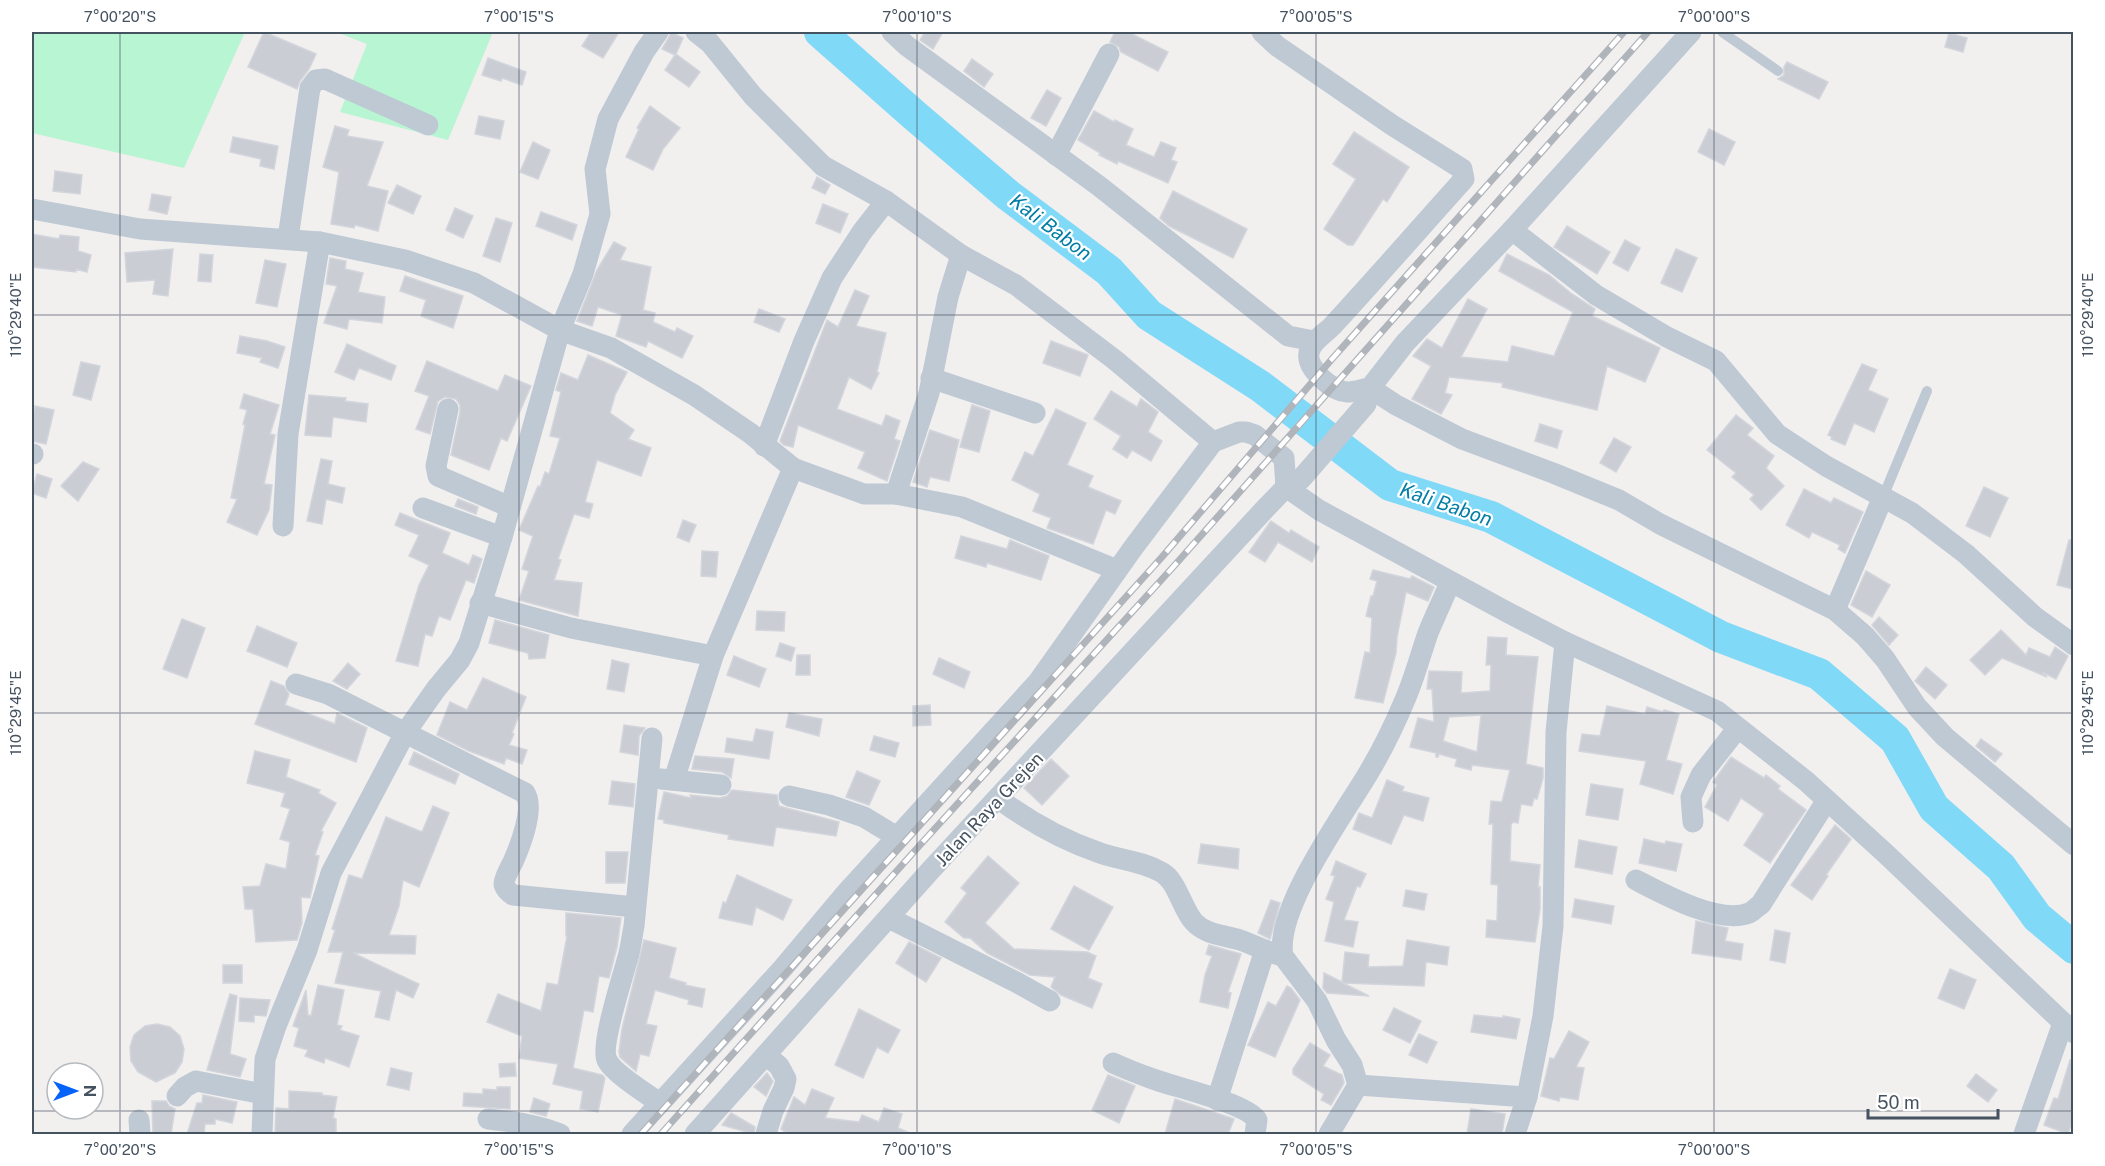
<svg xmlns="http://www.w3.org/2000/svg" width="2105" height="1166" font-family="'Public Sans',sans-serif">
<rect width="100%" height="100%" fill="#f2efef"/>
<g fill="#b8f5d2">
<path d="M32,32H245L184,168L32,133Z"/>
<path d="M336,32H493L448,140L340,112L367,44Z"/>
</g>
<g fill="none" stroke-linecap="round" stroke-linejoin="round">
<path stroke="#80d9f7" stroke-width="32" d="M820,32L914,115L1008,195L1109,271L1149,315L1260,386L1390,485L1491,517L1721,637L1819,674L1895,739L1934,808L2001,867L2037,917L2074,948"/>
</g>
<g fill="#caced4" stroke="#d2d5dc" stroke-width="1.5" fill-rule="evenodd">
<path d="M264,32L316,54L309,69L300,81L297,89L248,67Z"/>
<path d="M591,32H619L603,58L582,46Z"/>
<path d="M671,32L683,38L676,54L700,72L689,87L665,70L675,55L662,49L668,39Z"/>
<path d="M925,32H943L933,49L920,40Z"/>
<path d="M1115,32H1128L1168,52L1158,71L1121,52L1119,47L1110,42Z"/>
<path d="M1949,33L1967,38L1963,52L1945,47Z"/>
<path d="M488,58L526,72L522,85L502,78L501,81L482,75Z"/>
<path d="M972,59L993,74L984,87L964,71Z"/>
<path d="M1787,62L1828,82L1819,99L1778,79L1784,75V67Z"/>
<path d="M1047,90L1061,98L1046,126L1031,118Z"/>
<path d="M650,106L680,128L663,149L653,170L626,157L639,129L637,128Z"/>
<path d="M1094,111L1114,122L1115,120L1133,129L1126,145L1154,157L1161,142L1176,148L1171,160L1177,162L1168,183L1118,161L1117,164L1099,155L1100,153L1078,140Z"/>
<path d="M479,116L504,121L500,139L475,134Z"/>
<path d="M335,126L349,130L347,136L383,142L367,186L388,191L378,231L355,225L354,228L331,224L339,172L323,167Z"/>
<path d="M1709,129L1735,142L1724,165L1698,152Z"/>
<path d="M1354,132L1409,167L1387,202L1383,199L1353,245H1348L1324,229L1356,179L1333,164Z"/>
<path d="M233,137L278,146L274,169L260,166L261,159L230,152Z"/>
<path d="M533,142L550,150L538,179L520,172Z"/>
<path d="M55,171L82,175L80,194L53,191Z"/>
<path d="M817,177L830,185L825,194L812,188Z"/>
<path d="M397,185L421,196L413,214L388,203Z"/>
<path d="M1173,191L1247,229L1233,258L1169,226L1160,218Z"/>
<path d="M152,194L171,197L167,214L149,210Z"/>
<path d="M823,204L848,214L840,233L816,223Z"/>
<path d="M455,208L473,216L463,238L446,230Z"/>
<path d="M541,212L577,225L572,240L536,226Z"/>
<path d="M496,218L512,223L500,262L483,256Z"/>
<path d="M1567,226L1610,252L1597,274L1554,247Z"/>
<path d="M32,234L59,239L60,235L79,237L78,251L91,255L87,272L76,269V272L32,267Z"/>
<path d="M1625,240L1640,248L1628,271L1613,263Z"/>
<path d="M614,242L626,248L620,260L651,267L643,310L655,313L653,322L675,332L677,328L693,336L682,358L648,341L646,347L616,336L622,315L598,307L592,326L577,321L597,270Z"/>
<path d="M173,249L168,296L153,294L155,280L127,282L125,253Z"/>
<path d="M1676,249L1697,258L1682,292L1661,283Z"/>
<path d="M200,254L213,255L211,282L198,281Z"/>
<path d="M1507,254L1549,275L1572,294L1595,309L1592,316L1660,348L1645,382L1607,366L1597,410L1502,387L1503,383L1449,377L1445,393L1452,395L1441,414L1412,399L1431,366L1413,356L1427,339L1442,348L1468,299L1487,309L1461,357L1508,362L1512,346L1554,356L1573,312L1499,271Z"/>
<path d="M330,258L346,261L345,269L363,273L358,292L385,297L382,323L349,319L347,329L324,323L337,286L326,284Z"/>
<path d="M265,260L286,264L277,307L256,303Z"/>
<path d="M405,276L463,296L453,328L421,316L426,300L400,291Z"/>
<path d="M855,290L869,296L856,326L886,333L877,372L879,373L871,389L849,377L837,409L882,426L886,415L900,421L894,439L900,441L887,481L858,468L865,452L798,425L793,447L784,445L780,441L827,320L838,327Z"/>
<path d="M759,309L785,319L779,332L754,322Z"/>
<path d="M240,336L267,341L285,347L278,368L260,362L262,358L237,353Z"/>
<path d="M1051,341L1088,355L1080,376L1043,363Z"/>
<path d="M347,344L396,366L391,380L359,368L354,380L335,372Z"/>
<path d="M588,355L627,372L615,395L610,413L634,430L628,439L651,448L641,476L597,460L585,502L593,504L589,518L574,514L558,559L561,560L554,580L582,583L578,616L519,600L529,571L522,569L533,536L519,530L538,486L540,487L545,472L549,474L560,438L550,436L561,392L556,390L561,373L578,380Z"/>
<path d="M427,361L498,391L505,375L531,386L507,441L501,438L489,470L451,455L460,412V405L456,399L445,397L438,401L430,434L416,429L429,396L415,391Z"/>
<path d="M81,362L100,366L91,400L73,395Z"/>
<path d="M1862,364L1877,370L1868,390L1888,399L1874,432L1854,423L1845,445L1831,439L1832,437L1828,435Z"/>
<path d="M1111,391L1137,407L1141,399L1158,412L1148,432L1162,441L1151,461L1132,450L1127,458L1113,449L1121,436L1094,419Z"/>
<path d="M244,394L279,405L270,434L275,435L264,484L272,485L269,510L257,535L227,522L237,499L231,498L245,425L243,424L247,410L240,408Z"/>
<path d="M309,395L346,398L345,401L368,404L366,422L333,417L331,437L305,435Z"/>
<path d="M972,405L990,411L979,452L960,447Z"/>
<path d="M35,406L54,410L46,444L32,441V424Z"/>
<path d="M1056,409L1086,423L1067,465L1093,476L1088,487L1121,501L1115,514L1106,510L1093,544L1047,528L1051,518L1033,511L1040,494L1012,480L1025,452L1033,456Z"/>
<path d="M1736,415L1753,428L1747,435L1774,456L1766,468L1784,486L1761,510L1750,499L1754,495L1732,477L1736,473L1707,450Z"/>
<path d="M1540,424L1562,431L1557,448L1535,441Z"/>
<path d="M930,430L959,440L949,481L930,477L927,487L913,482Z"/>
<path d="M1614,438L1631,447L1616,472L1600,463Z"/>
<path d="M321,459L332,461L328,484L345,488L342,503L326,499L322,524L307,521Z"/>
<path d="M83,462L99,469L78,501L61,486Z"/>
<path d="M37,474L52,479L46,498L32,493Z"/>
<path d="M1984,487L2008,498L1990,537L1966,526Z"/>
<path d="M1804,489L1831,503L1834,498L1863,512L1845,553L1838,549L1840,545L1812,532L1809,538L1786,525Z"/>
<path d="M458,499L478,507L476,514L455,506Z"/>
<path d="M400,513L450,533L442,553L469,565L473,555L482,559L474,583L466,580L450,620L439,616L432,636L425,634L418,666L396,661L419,585L429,565L409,556L419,535L395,525Z"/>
<path d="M683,520L696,525L689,542L677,537Z"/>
<path d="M1271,521L1289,533L1291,530L1319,547L1312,562L1278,542L1265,562L1249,552Z"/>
<path d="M961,536L1007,549L1010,540L1049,556L1041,580L987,563L986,567L955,558Z"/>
<path d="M2069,540H2073V589L2057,585Z"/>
<path d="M702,551L718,552L716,577L701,576Z"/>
<path d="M1373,570L1410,579L1412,576L1434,587L1428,601L1406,592L1397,637L1396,653L1383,703L1355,698L1365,652L1370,653L1372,618L1366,616L1371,596H1373L1377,581L1370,579Z"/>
<path d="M1866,571L1890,585L1872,617L1851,605Z"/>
<path d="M757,611L785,612L784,631L756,630Z"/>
<path d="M1879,617L1898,635L1889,645L1872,625Z"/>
<path d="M182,619L205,628L187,678L163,669Z"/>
<path d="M495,620L549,635L545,658L529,659L528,653L489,643Z"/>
<path d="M257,626L297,643L287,667L247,651Z"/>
<path d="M2001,630L2026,655L2029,648L2050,657L2055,647L2068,656L2056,679L2042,672L2047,677L2002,658L1985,675L1970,660Z"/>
<path d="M1488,637L1507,638L1506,655L1538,657L1526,764L1543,768V778L1537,799L1534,798L1532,806L1521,804L1518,823L1513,822L1511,825L1510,861L1540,865L1538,887H1540V909L1535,942L1486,937L1487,920L1497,921L1498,885L1491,884L1493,824H1489L1491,801L1502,802L1510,770L1472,765L1471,770L1455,766L1457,759L1439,754L1438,757H1436V753L1410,747L1418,718L1434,722L1432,689H1427L1429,671L1462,672L1461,693L1490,691L1491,665H1486ZM1481,715L1477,752L1443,741L1449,717Z"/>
<path d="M780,643L795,648L791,661L776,656Z"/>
<path d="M797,655H810V675H796Z"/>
<path d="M734,656L766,669L759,687L727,675Z"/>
<path d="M939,658L970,672L964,688L933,674Z"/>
<path d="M612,660L629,664L624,692L607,689Z"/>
<path d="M348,663L360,674L347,689L333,681Z"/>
<path d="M1926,667L1947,685L1935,699L1915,681Z"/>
<path d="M483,678L526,697L512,733L514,734L509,745L527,750L522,764L506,758L504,764L469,751L437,735L450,702L467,710Z"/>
<path d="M271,681L284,686L289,694L285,705L335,724L337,713L367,728L356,762L255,724Z"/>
<path d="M930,705L931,725L913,726V706Z"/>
<path d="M1607,706L1645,714L1647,707L1663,712L1664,710L1679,714L1666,760L1682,764L1673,794L1640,784L1646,761L1579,751L1582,734L1600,736Z"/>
<path d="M789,713L822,719L819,736L786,727Z"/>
<path d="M624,725L645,728L639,736L638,755L620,752Z"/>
<path d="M756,729L773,732L769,759L725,752L727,738L753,742Z"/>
<path d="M874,736L899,743L895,757L870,750Z"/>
<path d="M1981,739L2002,754L1995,762L1976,746Z"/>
<path d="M255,751L290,760L286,777L320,790L318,793L336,803L321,831L323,832L315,855L319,856L310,898L301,897L302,923L297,940L256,942L253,909H245L243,887L260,886L266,864L286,869L290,842L280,839L290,809L281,806L285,793L247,783Z"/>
<path d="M414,752L459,774L455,784L409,764Z"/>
<path d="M695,756L734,759L731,778L722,772L692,769Z"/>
<path d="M1731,757L1764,778L1766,775L1780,786L1778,789L1806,810L1770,863L1744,845L1764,814L1741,798L1728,821L1705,807L1717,785L1713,782Z"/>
<path d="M1051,759L1069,776L1042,805L1024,788Z"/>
<path d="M857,771L880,781L869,805L846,797Z"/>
<path d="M1387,780L1404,787L1402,791L1429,798L1423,821L1404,815L1391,844L1353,829L1359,813L1372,818Z"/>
<path d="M612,781L635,784L633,807L609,804Z"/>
<path d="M1591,784L1623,789L1618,820L1586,815Z"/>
<path d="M732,790L777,795L779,806L839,822L836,836L776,827L773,846L728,839L729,835L664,823V820L658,819L664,792L691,798L690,795L720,798L727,796Z"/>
<path d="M433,806L449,813L419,887L403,880L399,906L389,935L416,936L415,954L353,953L419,984L413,998L396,990L389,1020L375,1017L381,991L335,983L343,952H328L335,930L332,929L349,875L362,879L386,817L422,832Z"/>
<path d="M1835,825L1851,839L1826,875L1828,876L1812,900L1791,885Z"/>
<path d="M1644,839L1665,844L1666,841L1682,844L1676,871L1639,863Z"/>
<path d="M1579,840L1617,847L1612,874L1575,867Z"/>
<path d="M1201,844L1239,849L1238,869L1198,863Z"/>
<path d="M606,852H628L625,883H606Z"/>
<path d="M988,856L1019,883L985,923L1014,949L1087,952L1096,956L1088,978L1102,984L1092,1008L1061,995L1051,987L1055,977L1030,975L987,953L970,938H964L945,922L967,893L961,888Z"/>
<path d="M1336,861L1366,874L1360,887L1357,886L1344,920L1358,922L1353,947L1325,941L1334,902L1326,899L1335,876L1331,875Z"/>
<path d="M737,875L792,900L783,920L756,907L752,925L719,918L723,902L726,903Z"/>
<path d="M1074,886L1113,907L1089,950L1051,929Z"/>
<path d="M1406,890L1427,894L1424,910L1403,906Z"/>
<path d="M1575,899L1614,906L1611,924L1572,917Z"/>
<path d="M1271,900L1280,903L1270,939L1258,933Z"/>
<path d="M566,913L621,918L617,947L609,978L599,976L593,1012L584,1010L573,1068L602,1075L605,1078L598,1112L580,1109L583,1091L553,1084L558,1064L519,1058L522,1036L487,1022L498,994L541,1011L547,983L558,985L567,936H566Z"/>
<path d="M1696,921L1728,928L1725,941L1743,944L1741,960L1692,953Z"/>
<path d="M1775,930L1790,933L1785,963L1770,960Z"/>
<path d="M644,940L676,948L669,978L686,983L685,985L705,989L702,1007L688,1004L689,1000L655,990L646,1024L657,1026L649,1056L640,1054L636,1071L620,1057L619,1052L622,1029Z"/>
<path d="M1407,940L1449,947L1447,965L1426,962L1424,986L1343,983L1369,996L1327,993L1323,988L1324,973L1342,982L1345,952L1369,955L1368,967L1403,966Z"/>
<path d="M909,942L941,958L926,982L896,963Z"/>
<path d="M1209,945L1241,954L1228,992L1231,993L1228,1008L1200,1002L1205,975L1212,956L1206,954Z"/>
<rect x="223" y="965" width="19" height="18"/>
<path d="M1950,969L1976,980L1964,1009L1938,998Z"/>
<path d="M318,985L344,990L337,1025L342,1026L340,1030L359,1036L349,1067L325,1058L324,1063L305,1056L308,1050L294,1046L299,1028L293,1026L306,990L308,1015L311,1016Z"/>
<path d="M1287,986L1291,988L1300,1000L1275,1057L1248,1045L1268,1002L1276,1006Z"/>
<path d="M230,994L237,996L230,1054L246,1059L240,1077L207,1070Z"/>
<path d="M240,998L270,1000L266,1016L254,1015V1022L239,1021Z"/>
<path d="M1394,1008L1421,1021L1410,1043L1383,1030Z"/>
<path d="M859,1009L900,1030L888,1053L877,1047L863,1078L835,1065Z"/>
<path d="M1474,1015L1503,1018V1016L1520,1019L1516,1039L1471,1032Z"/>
<path d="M157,1024L170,1027L180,1036L184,1049L182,1062L175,1073L156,1082L138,1072L131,1061L130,1047L134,1035L145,1026Z"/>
<path d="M1569,1031L1589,1042L1576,1067L1584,1068L1578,1100L1560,1097L1559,1101L1541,1096L1550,1058L1554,1059Z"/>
<path d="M1419,1034L1437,1042L1427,1063L1409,1055Z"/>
<path d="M1310,1043L1330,1055L1323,1066L1342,1075L1344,1083L1331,1105L1321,1100L1324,1094L1293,1074V1069Z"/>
<path d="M2070,1060H2073V1119L2068,1134L2044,1125L2054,1098L2058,1099Z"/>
<path d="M515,1063L516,1076L500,1077L499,1064Z"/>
<path d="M391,1068L412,1073L409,1090L387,1085Z"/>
<path d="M767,1073L773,1081L766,1096L754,1087Z"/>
<path d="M1976,1074L1997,1090L1988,1102L1967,1086Z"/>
<path d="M1108,1075L1135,1086L1119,1123L1092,1110Z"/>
<path d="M497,1087H510V1109L463,1106L464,1093L483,1094V1089L497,1090Z"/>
<path d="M812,1089L834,1098L825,1118L859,1122L862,1115L879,1122L884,1108L902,1114L898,1128L910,1133V1134H788L781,1129L794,1097L805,1105Z"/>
<path d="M289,1091L322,1093V1095L337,1097L333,1118L336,1119V1134H275L276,1108L289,1109Z"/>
<path d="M203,1095L237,1102L232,1123L215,1119V1124H205L204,1134H187L197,1103H202Z"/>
<path d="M534,1098L550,1104L546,1116L530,1112Z"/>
<path d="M1175,1099L1234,1119L1228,1134H1165Z"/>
<path d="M152,1101H166L169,1106L175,1109L171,1134H153Z"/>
<path d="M1471,1109L1505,1114L1502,1134H1467Z"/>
<path d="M731,1113L755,1127L754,1134L722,1125Z"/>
</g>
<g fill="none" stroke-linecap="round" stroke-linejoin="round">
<g stroke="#bec9d3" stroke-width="10">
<path d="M1722,32L1778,71"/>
<path d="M1883,497L1927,391"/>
</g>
<g stroke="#bec9d3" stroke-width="21">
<path d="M696,32L710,43L753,96L823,166L886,201L961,255L1016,285L1115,360L1213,442"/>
<path d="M892,32L907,46L1099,186L1288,336L1314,341"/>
<path d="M1262,32L1277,46L1392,125L1462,169L1464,179C1421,227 1379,275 1335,323C1327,333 1311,340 1309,353C1306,369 1332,391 1347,392C1354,392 1363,389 1370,388L1396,405L1462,439L1553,473L1619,500L1660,524L1835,610L1865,636L1885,659L1917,707L1945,737L2074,845"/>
<path d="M1056,155L1109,54"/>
<path d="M32,209L140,229L320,242L405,260L474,283L560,330L611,348L694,395L750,433L793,468L864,494H896L962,507L1117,570"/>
<path d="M1512,230L1596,295L1667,337L1716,361L1777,434L1826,466L1912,513L1966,554L2035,617L2074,645"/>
<path d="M288,238L310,88L316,80L325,79L428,125"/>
<path d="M931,378L1035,413"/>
<path d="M448,409L436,466L438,476L510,507"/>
<path d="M764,446L804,341L832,278L862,232L886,201"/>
<path d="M32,454H33"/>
<path d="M1286,487L1319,510L1507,612L1565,642L1717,711L1806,781L1886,854L2074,1033"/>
<path d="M896,494L929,393L948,297L961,255"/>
<path d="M423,508L502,537"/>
<path d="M283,526L288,434L320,242"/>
<path d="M480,603L571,628L713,656L793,468"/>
<path d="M1835,610L1883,497"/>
<path d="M296,684L328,694L525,793C535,808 520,846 513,862C510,868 504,878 504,884C505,889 509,892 513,895L635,907"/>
<path d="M652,738L634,926C632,936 631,947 628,957C623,976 600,1046 607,1060C612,1072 648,1095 660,1103"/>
<path d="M661,779L721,785"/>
<path d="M674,780L713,656"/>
<path d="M789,796L829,805L864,817L897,837"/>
<path d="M999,799C1030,822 1062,840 1100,853C1120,860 1142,861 1161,872C1177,880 1182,909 1194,922C1206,935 1224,935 1240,940C1255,945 1268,953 1283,956"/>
<path d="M1693,822L1691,797L1701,775L1737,729"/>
<path d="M1636,880C1663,894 1719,925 1749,913C1753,911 1757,907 1761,904L1827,800"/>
<path d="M889,918L1016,982L1050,1001"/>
<path d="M766,1055L779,1066L786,1079L784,1088L773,1111L766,1134"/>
<path d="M1113,1063C1126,1069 1139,1074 1153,1079C1174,1087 1246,1103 1257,1120L1255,1134"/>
<path d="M1358,1085L1527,1097"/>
<path d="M177,1096L185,1087L196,1081L263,1094"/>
<path d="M1217,1100L1265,950"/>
<path d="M488,1119C513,1122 536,1124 560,1134"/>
<path d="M139,1120L140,1134"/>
<path d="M262,1134L265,1059L276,1026L307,950L331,873L405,733L436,689L460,660L469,643L502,537L560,330L583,274L600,214L595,169L608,119L644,52L658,32"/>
<path d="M632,1134L783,968L846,893L1038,682L1133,548L1213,442L1239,432H1246L1255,435L1284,458L1286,487"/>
<path d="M695,1134L929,872L1263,511L1286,487L1301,479L1366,404L1370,388L1405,343L1512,230L1691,32"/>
<path d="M1329,1134L1358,1085L1352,1065L1336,1040L1317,1001L1283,956C1274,909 1345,813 1369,772C1382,750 1394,726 1404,702C1414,680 1420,656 1428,633C1435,616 1443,599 1450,583"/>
<path d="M1515,1134L1527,1097L1543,1016L1553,926L1556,732L1565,642"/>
<path d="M2024,1134L2063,1023"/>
</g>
<defs>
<g id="rail">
<path d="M641,1134L1162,557L1332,359L1624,32"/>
<path d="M661,1134L920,845L1174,566L1648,32"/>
</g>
</defs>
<use href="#rail" stroke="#b0b4bb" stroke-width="7"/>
<use href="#rail" stroke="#fff" stroke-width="4.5" stroke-dasharray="14" stroke-linecap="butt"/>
</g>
<path fill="none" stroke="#45525f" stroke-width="1.5" stroke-opacity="0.45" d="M120,32V1134M519,32V1134M917,32V1134M1316,32V1134M1714,32V1134M32,315H2074M32,713H2074M32,1111H2074"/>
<g text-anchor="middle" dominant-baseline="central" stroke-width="4.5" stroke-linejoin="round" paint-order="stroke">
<g font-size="18" fill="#45525f" stroke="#fff">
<text transform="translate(989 809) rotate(-47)">Jalan Raya Grejen</text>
</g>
<g font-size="20" font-style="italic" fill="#027da6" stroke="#fff">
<text transform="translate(1051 227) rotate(37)">Kali Babon</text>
<text transform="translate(1446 504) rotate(19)">Kali Babon</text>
</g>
</g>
<rect width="2105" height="1166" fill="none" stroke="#ffffff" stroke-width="66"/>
<g transform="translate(75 1091) rotate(90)"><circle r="28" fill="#ffffff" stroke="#b5babf" stroke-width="1.5"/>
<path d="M0-4.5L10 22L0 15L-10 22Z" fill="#0363f8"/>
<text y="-9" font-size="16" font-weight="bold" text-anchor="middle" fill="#45525f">N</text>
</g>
<path d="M1868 1109v9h130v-9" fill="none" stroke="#45525f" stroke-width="3"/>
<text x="1877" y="1109" font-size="18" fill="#45525f" stroke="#ffffff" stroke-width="4.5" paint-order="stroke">50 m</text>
<rect x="33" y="33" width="2039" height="1100" fill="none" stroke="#45525f" stroke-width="2"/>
<g font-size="15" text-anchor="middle" fill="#45525f">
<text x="120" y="22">7°00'20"S</text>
<text x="519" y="22">7°00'15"S</text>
<text x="917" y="22">7°00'10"S</text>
<text x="1316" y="22">7°00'05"S</text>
<text x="1714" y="22">7°00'00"S</text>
<text transform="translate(2088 315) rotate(-90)" y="5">110°29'40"E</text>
<text transform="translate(16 315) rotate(-90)" y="5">110°29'40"E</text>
<text transform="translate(2088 713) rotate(-90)" y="5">110°29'45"E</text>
<text transform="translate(16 713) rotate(-90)" y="5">110°29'45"E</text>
<text x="120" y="1155">7°00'20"S</text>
<text x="519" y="1155">7°00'15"S</text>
<text x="917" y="1155">7°00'10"S</text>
<text x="1316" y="1155">7°00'05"S</text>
<text x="1714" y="1155">7°00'00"S</text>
</g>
</svg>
